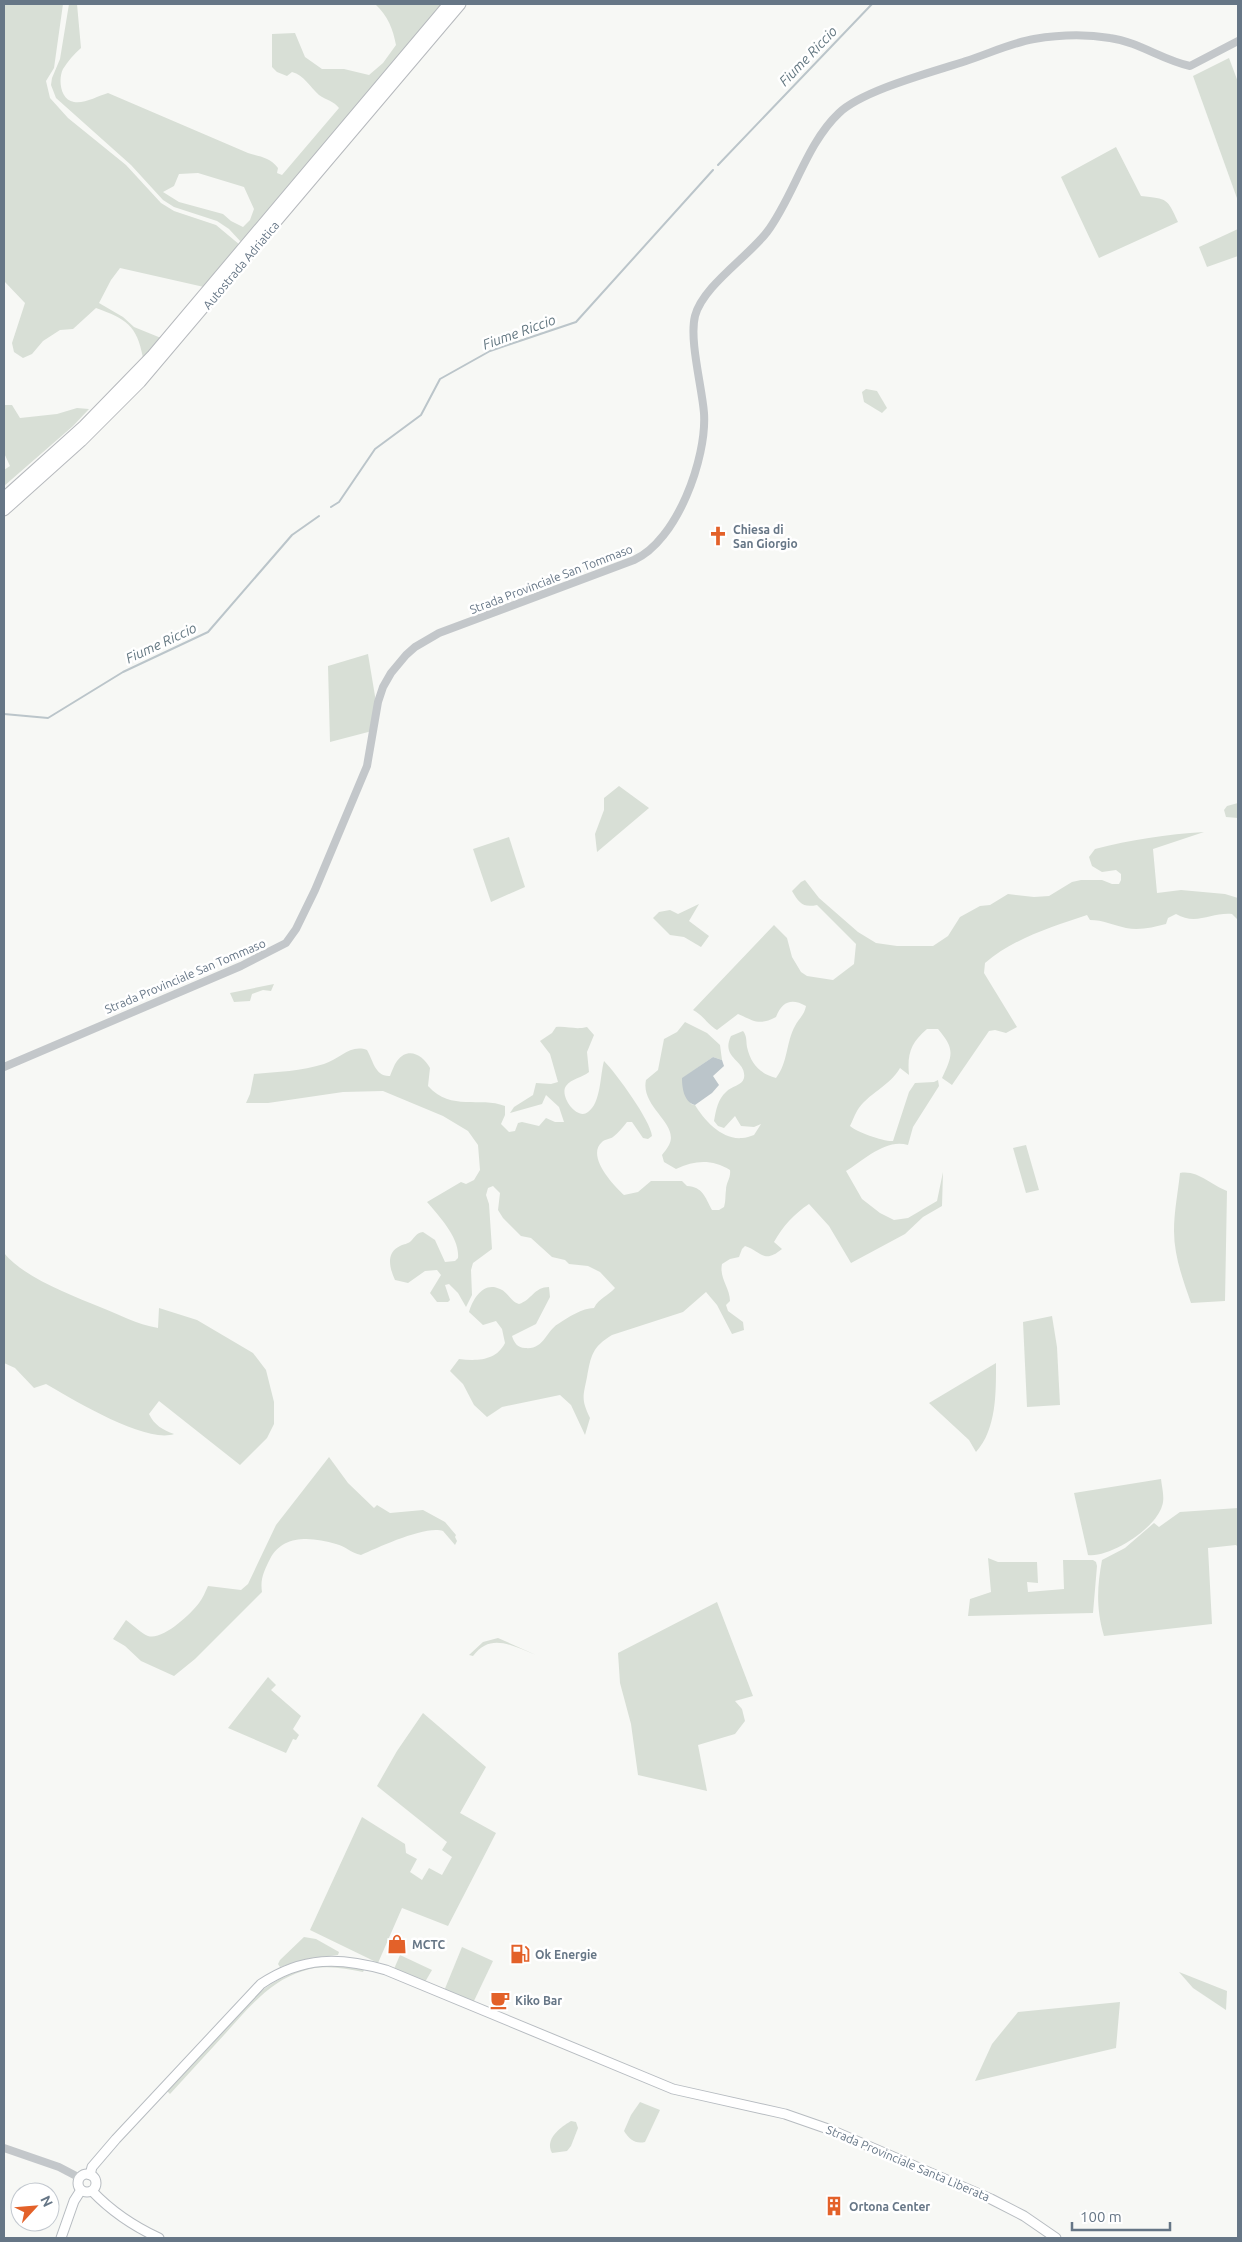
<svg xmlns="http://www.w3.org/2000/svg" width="1242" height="2242" font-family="Ubuntu,sans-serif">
<rect width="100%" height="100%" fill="#f7f8f5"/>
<g fill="#d8dfd6" fill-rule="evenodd">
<path d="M4,4H63L54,68L46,81L50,98L68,118L126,165L161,203L174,211L216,225L240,245L204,287L120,268L111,280L99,303L123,317L134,327L161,338L143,358C137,325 126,319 96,308L73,329L60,330L43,341L32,354L23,358L14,352L12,343L25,303L4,281Z"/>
<path d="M69,4H77L81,48C74,54 68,61 63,69C58,79 60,100 74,102C84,104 98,96 108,93L248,153C260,157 270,157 278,168L277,173L282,175L339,108C334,101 326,100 319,95C310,87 304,75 292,72L287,76L277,72L272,67V34L295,33L305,57L322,69H344L369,75L383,63L396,45C393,29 388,16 375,4H442L315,158L291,182L241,242L229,229L217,221L174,207L163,200L131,165L56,98L51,85L52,78L60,59ZM198,173L244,187L254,209L250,220L243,227L231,221L223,214L179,202L163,192L174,186L179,174Z"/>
<path d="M1229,58L1238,82V201L1193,76Z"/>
<path d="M1116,147L1141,196C1168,199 1167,198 1178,222L1099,258L1061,177Z"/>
<path d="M1238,229V256L1207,267L1199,247Z"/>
<path d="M866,389L877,391L887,408L882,413L864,402L862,392Z"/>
<path d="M4,405H12L20,418L57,414L77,408L89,409L73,426L4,486V470L10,466L4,453Z"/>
<path d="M368,654L376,702L372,731L330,742L328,666Z"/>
<path d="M619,786L649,808L597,852L595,834L604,810V798Z"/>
<path d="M1238,803V818L1226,817L1224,810L1227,806Z"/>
<path d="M1204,832L1153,849L1157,893L1181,890L1225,894L1238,898V920L1232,914C1212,912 1196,926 1176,914L1168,918L1166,924C1153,927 1140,931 1126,928C1113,925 1103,920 1090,920L1087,915C1052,927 1014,938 985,963L984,973L1017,1027L1006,1033L995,1030L989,1031L952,1085L942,1078C953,1055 955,1049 938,1029H927C911,1043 907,1053 909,1075L900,1068C890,1086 867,1094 857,1111C854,1116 852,1122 850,1126C856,1132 885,1142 893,1141L909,1092L915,1083L934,1082L938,1080L939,1086L913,1127L908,1145C886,1138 864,1160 846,1171L862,1199L880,1213L894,1220L908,1218L937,1201L943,1172L942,1206L923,1217L905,1234L851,1263L829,1226L809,1204C794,1214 783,1226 774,1242L782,1249C764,1264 762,1252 745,1246L742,1249L739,1257L730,1259L722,1264C719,1278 730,1288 730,1301L726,1305L728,1311L743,1322L744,1330L732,1334L717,1305L706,1292L683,1312L612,1335C592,1347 591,1356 587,1377C583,1397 581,1399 590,1418L585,1435L571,1405L560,1395L502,1407L487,1417L474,1405L463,1384L450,1371L459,1359C477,1361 496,1361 505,1343L502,1329L496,1321L483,1325L469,1312C473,1298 484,1281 500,1289C508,1292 510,1301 519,1304C532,1300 534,1287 549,1287L550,1297L536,1324L512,1336C514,1343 518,1348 525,1348C544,1350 546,1331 558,1324C569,1317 582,1308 594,1308C599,1298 608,1296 615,1288L600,1272L588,1266L569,1264L565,1260L552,1257L531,1238L521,1236L503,1218L498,1210L500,1193L493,1186L488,1188L486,1195L489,1204L492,1249L473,1263L471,1270L472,1295L466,1307L458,1293L449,1284L445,1285L450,1300L448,1302H437L430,1293L441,1275L437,1270L425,1271L408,1283L395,1280C390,1269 385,1253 400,1246C404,1244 408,1244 411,1241C415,1237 416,1233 423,1232L435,1240L445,1262L455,1261L458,1258C460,1238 439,1216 427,1202L461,1182L466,1184L474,1180L480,1170L478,1145L468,1131L443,1116L383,1091L343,1092L268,1103H246L250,1094L254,1074C277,1072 302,1071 324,1064C340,1059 350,1044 367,1050C373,1060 375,1077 390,1076C392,1071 394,1065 397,1061C408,1046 423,1055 430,1068L428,1086C452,1112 479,1096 505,1106V1115L501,1124L509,1132L515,1131L518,1123L522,1122L539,1126L546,1118L555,1122H564L559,1107L546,1095L542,1104L510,1113L514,1107L533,1095L536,1083L551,1084L558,1082L550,1054L540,1041L552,1033L556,1027C568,1026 575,1030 587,1027L594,1035L587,1052L589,1072C582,1078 572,1078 566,1086C559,1096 577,1121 588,1112C601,1103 600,1075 604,1061C616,1073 651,1121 652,1136L648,1139L643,1138L632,1122H627C623,1127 618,1133 613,1137C610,1139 605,1139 602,1142C586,1156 613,1185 624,1195L638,1192L651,1181H682L687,1186C703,1187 705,1197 712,1210H719L724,1207C726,1200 725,1197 726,1190C726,1182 731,1179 730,1170C712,1159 695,1160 676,1169L664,1162L662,1155C664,1152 667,1149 669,1145C680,1124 640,1107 646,1080L658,1070L664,1039L677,1032L685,1022L707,1033L720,1045L722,1060L713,1057L683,1078L691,1104L695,1105C704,1120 722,1140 742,1138C746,1138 750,1136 754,1135L761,1124L754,1127L741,1126L735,1116L724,1128L718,1126L714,1121C716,1110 718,1099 726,1092C731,1086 742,1086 744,1078C747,1060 720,1059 731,1036L743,1031C747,1036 746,1040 747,1047C751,1064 759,1073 776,1078C788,1063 786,1042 795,1026C799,1018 804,1016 806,1006C792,998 782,1001 776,1017C759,1026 754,1021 738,1014L717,1030C707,1024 703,1015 693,1010L774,925L787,938L792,957L801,972L807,976L833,980L854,964L856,944L817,905C803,908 799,903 792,891L801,882L805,880L819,898L858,932L876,943L897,946H933L948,936L960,917L980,906L990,905L1008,894L1034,897L1049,896L1072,882L1081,880H1102L1112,884H1119L1121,880V874L1116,870L1102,872L1092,866L1089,857L1095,849C1130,840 1167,834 1204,832Z"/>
<path d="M509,837L525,887L491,902L473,849Z"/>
<path d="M699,904L689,921L709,936L701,947L684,937L670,935L653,918L659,912L670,910L678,914Z"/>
<path d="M274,984L271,991L263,990L252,994L250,1001L234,1002L230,993Z"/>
<path d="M1026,1145L1039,1190L1026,1193L1013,1148Z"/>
<path d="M1180,1173C1198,1170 1211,1185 1227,1191L1225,1301L1191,1303C1183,1280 1174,1256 1174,1231C1174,1212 1178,1192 1180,1173Z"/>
<path d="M4,1253C23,1277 71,1295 100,1307C120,1315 136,1324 158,1328L159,1308L197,1320L253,1353L266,1370L274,1402V1424L267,1438L240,1465L159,1401L149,1414C154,1425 163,1430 174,1434C146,1444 72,1399 46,1384L34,1388L15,1368L4,1363Z"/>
<path d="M1052,1316L1057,1347L1060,1405L1027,1407L1023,1322Z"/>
<path d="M996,1363C996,1391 997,1429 976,1452L969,1440L929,1403Z"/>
<path d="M329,1457L348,1483L374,1508L377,1505L390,1513L423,1510L445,1522L456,1535L455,1537L457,1541L455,1545L443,1531C426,1525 379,1547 361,1555C351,1553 345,1546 336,1544C312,1537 283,1534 270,1559C264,1571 260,1579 262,1592L195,1659L174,1676L141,1661L125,1646L113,1639L126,1620C133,1625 141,1633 148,1636C162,1641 191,1614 199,1603C203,1598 205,1592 208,1586L241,1590L248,1584L276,1525Z"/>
<path d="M1161,1479C1162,1488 1165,1498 1162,1506C1156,1528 1110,1558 1088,1555L1074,1493Z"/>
<path d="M1238,1508V1547L1236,1545L1208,1548L1212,1624L1104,1636C1096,1609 1097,1587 1102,1560L1125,1548L1154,1523L1159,1527L1180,1512Z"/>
<path d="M988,1558L998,1562H1037L1038,1583L1027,1582L1028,1592L1064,1589L1063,1560H1093L1096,1562L1097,1566L1093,1613L968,1616L970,1599L991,1592Z"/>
<path d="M717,1602L753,1696L735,1701L742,1709L745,1721L735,1734L698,1745L707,1791L638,1775L631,1724L620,1683L618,1653Z"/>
<path d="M498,1638L536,1655C512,1646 491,1632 473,1656L469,1655L483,1642Z"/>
<path d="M268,1677L276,1685L271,1690L301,1716L293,1729L299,1735L296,1740L293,1739L286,1753L228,1728Z"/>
<path d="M423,1713L486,1767L460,1813L496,1833L448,1926L402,1908L378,1963L310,1930L362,1817L405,1844L406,1853L417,1859L410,1872L422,1880L429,1868L442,1875L452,1857L442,1850L447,1842L377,1786L397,1751Z"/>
<path d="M304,1937L316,1939L339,1952L338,1955L311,1958L280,1967L278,1964L280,1960Z"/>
<path d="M462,1947L493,1961L473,2003L444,1991Z"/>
<path d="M400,1955L432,1970L425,1982L394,1969Z"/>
<path d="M325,1964L365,1968L363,1972C343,1968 323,1964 303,1971C269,1981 247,2010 224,2035C206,2055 188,2074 170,2094L166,2090L256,1995C277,1978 298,1969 325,1964Z"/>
<path d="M1179,1972L1227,1991L1226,2010L1193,1988Z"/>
<path d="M1120,2002L1116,2048L975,2081L992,2044L1018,2012Z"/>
<path d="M640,2102L660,2110L645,2142C635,2144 630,2140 624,2131L631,2115Z"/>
<path d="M571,2121L576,2122L578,2128L571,2146L567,2151L552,2153C544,2139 561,2127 571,2121Z"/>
</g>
<path fill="#bbc5ca" d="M713,1057L722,1060L724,1066L713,1076L719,1085L712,1093L695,1105C684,1102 682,1088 682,1078Z"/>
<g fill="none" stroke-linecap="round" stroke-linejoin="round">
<g stroke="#bbc5ca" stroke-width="2">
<path d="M718,165L872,4"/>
<path d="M331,507L339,502L375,449L421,415L440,379L490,351L576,322L713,170"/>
<path d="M4,714L48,718L123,672L208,632L292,535L319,516"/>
</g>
<defs>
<g id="secondary">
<circle cx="87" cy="2183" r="9"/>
<path d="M90,2175L92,2167L116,2139L261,1984C303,1956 340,1957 386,1970L673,2089L785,2114L831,2130L991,2199L1024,2216L1056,2238"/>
<path d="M92,2191C112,2212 133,2226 159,2238"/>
<path d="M61,2238L74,2201L81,2190"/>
</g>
<g id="motorway">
<path d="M4,498L84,426L153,355L449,4"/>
<path d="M4,510L81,441L140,382L460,4"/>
</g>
</defs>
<use href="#secondary" stroke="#b7bcc1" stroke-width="11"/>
<use href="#motorway" stroke="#b6b9bd" stroke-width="13"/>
<g stroke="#c3c7ca" stroke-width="8">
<path d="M4,1067L241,966L286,943L296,929L315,890L367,766L378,702L383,687L391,673L406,655L415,647L439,633L634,560C677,541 707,458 704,413C702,387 689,340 695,316C703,286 748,257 767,232C794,196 806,144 839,113C863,90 933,72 966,61C988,54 1011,43 1034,39C1058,35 1086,34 1110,38C1139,42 1162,60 1190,66L1238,41"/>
<path d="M4,2148L59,2167L80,2178"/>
</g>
<use href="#secondary" stroke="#fff" stroke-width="9"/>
<use href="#motorway" stroke="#fff" stroke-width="11"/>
</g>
<defs>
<symbol id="church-bare" viewBox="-9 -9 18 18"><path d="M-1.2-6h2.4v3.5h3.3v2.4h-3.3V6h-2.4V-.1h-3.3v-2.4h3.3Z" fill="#e36129" stroke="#fff" stroke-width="2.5" paint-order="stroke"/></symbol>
<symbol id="shop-bare" viewBox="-9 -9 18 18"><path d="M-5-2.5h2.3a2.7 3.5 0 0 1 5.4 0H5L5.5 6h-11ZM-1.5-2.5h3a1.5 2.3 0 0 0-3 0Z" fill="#e36129" stroke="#fff" stroke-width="2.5" paint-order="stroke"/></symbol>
<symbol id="fuel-bare" viewBox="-9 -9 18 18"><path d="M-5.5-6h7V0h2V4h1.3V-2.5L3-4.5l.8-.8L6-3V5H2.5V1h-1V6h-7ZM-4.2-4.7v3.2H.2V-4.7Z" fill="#e36129" stroke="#fff" stroke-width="2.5" paint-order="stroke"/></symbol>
<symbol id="cafe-bare" viewBox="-9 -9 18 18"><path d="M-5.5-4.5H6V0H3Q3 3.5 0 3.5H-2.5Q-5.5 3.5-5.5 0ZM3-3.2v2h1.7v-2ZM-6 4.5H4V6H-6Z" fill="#e36129" stroke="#fff" stroke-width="2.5" paint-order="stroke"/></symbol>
<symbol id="building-bare" viewBox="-9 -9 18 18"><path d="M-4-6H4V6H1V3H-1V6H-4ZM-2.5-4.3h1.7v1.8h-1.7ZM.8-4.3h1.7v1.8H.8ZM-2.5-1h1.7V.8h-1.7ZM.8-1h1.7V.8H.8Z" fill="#e36129" stroke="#fff" stroke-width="2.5" paint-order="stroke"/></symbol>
</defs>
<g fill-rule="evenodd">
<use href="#church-bare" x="704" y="522" width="28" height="28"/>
<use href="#shop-bare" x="383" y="1930" width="28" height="28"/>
<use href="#fuel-bare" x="506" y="1940" width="28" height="28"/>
<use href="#cafe-bare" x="486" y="1986" width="28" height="28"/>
<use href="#building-bare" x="820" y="2192" width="28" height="28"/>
</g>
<g text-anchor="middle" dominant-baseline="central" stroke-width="5" stroke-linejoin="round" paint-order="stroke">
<g font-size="12" fill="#667686" stroke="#fff">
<text transform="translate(241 265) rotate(-50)">Autostrada Adriatica</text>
<text transform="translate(551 579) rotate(-21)">Strada Provinciale San Tommaso</text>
<text transform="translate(185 976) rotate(-23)">Strada Provinciale San Tommaso</text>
<text transform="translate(908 2163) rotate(23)">Strada Provinciale Santa Liberata</text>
</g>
<g font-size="12" font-weight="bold" fill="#667686" stroke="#fff" text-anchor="start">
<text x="733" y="529">Chiesa di<tspan x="733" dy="14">San Giorgio</tspan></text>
<text x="412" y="1944">MCTC</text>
<text x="535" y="1954">Ok Energie</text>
<text x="515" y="2000">Kiko Bar</text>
<text x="849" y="2206">Ortona Center</text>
</g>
<g font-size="14" font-style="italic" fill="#637781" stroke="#fff">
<text transform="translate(808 56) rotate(-46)">Fiume Riccio</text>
<text transform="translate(519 332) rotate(-20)">Fiume Riccio</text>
<text transform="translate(161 643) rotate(-25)">Fiume Riccio</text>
</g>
</g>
<rect width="1242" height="2242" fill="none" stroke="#667686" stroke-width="10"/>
<g transform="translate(35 2207) rotate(64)"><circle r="24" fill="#ffffff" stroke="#c2c8cf"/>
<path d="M0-4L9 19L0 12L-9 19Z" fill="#e36129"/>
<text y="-8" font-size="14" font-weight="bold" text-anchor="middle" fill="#667686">N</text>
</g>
<path d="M1072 2222v8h98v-8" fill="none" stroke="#667686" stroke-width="2.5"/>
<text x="1080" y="2222" font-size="15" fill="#667686" stroke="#ffffff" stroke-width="4" paint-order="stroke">100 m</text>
</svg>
